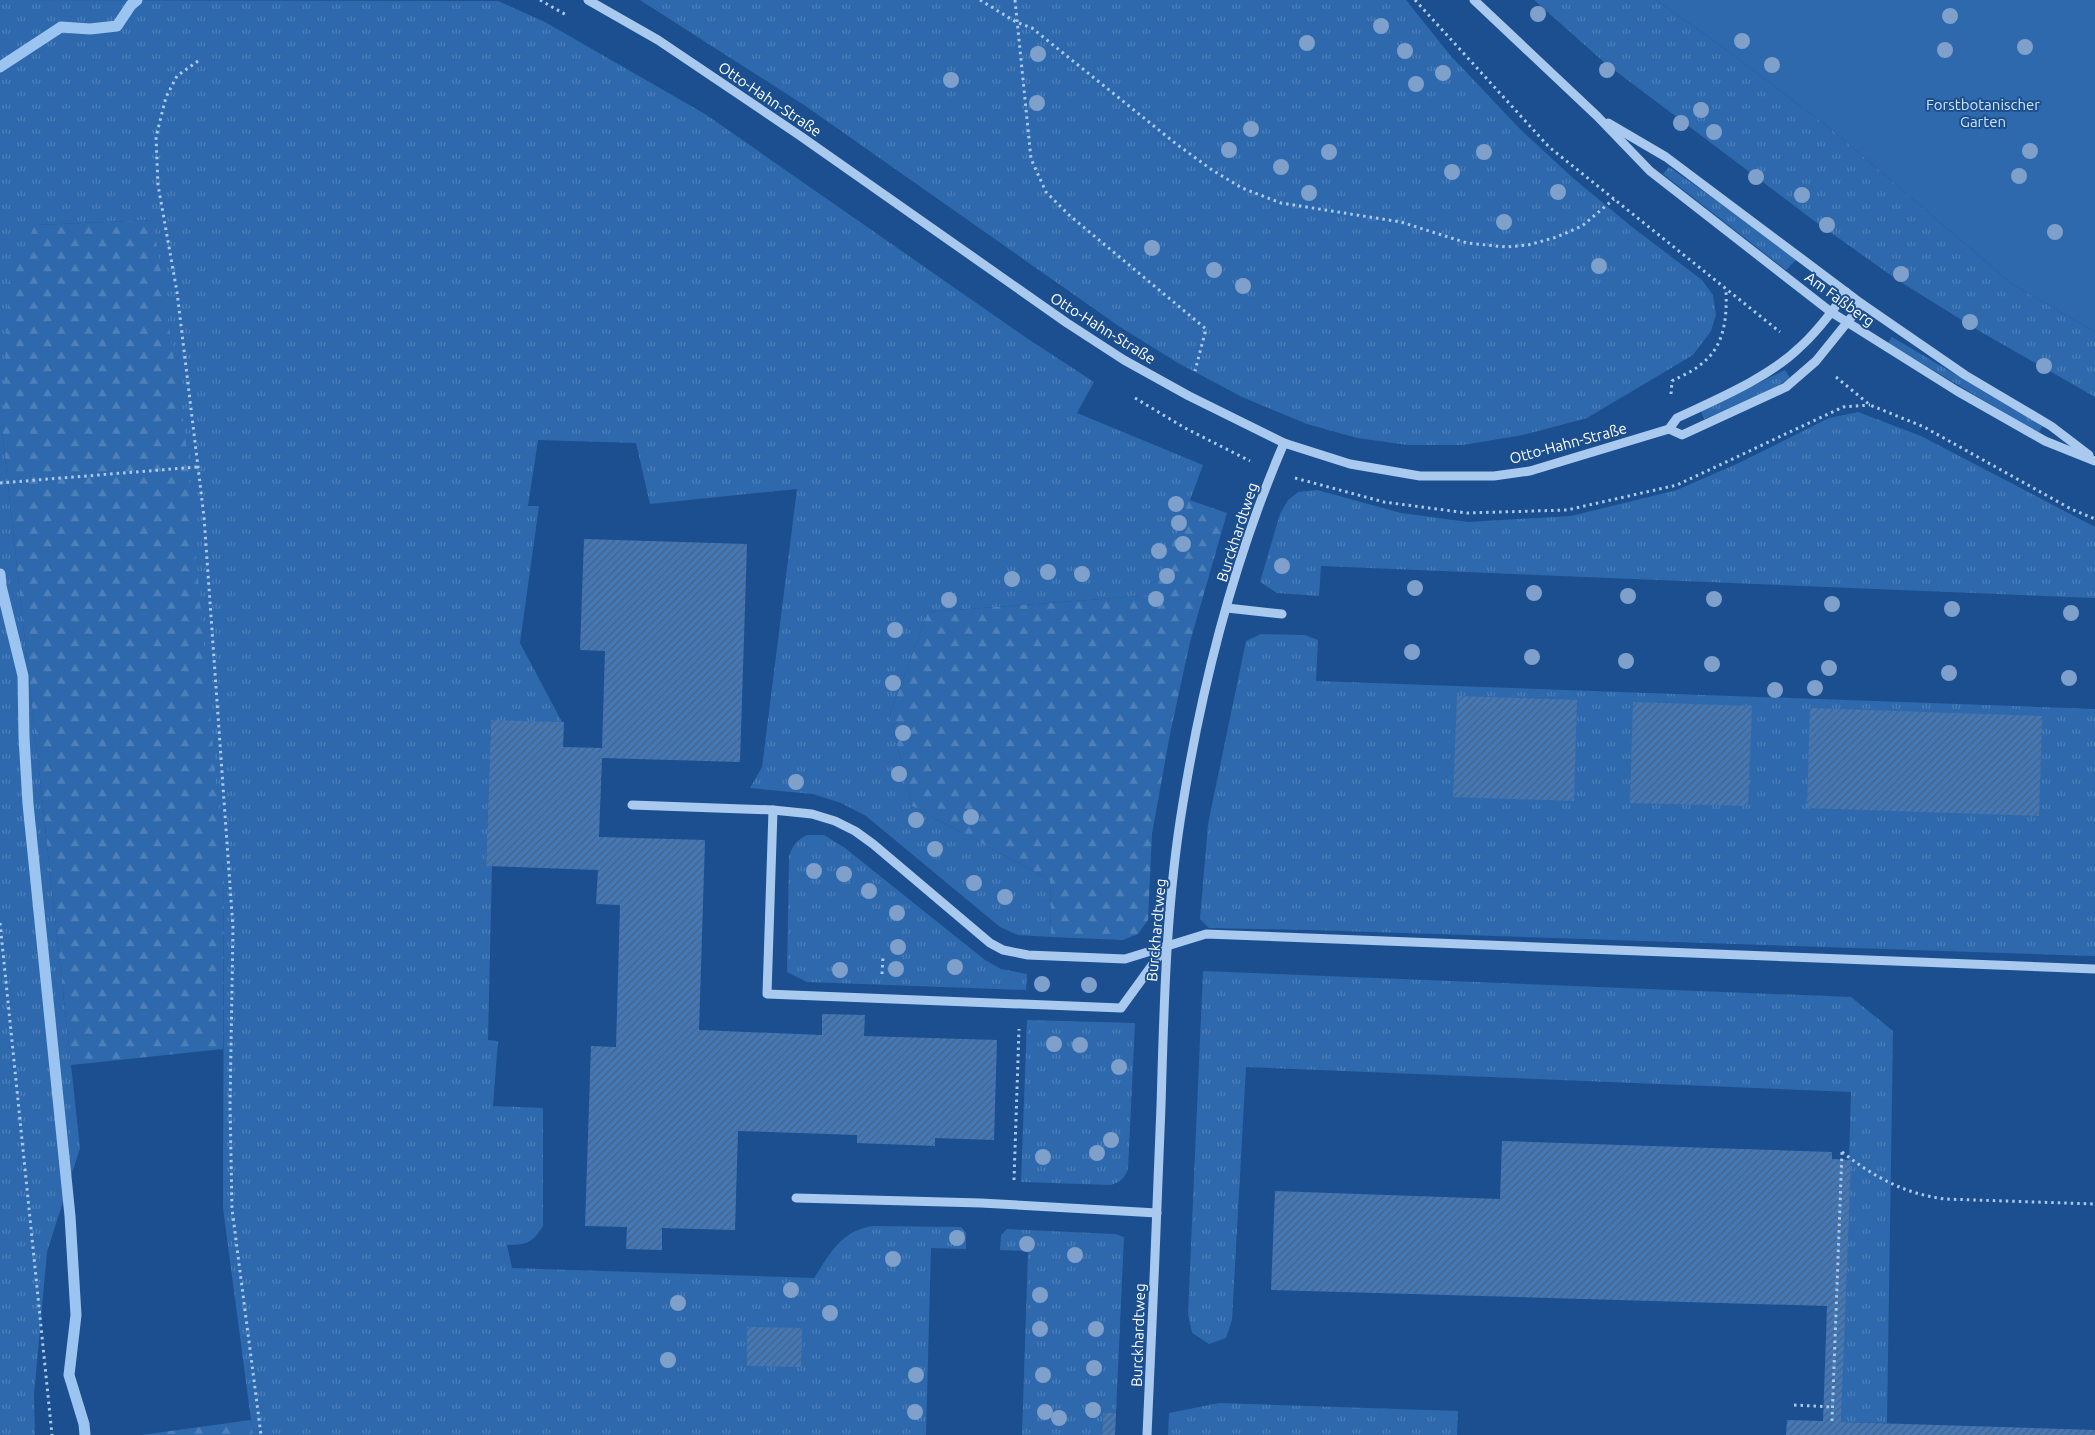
<svg xmlns="http://www.w3.org/2000/svg" width="2095" height="1435" font-family="Ubuntu,sans-serif">
<defs>
<pattern id="grass-tufts" width="24" height="20" patternUnits="userSpaceOnUse" patternTransform="scale(1.25)"><rect width="24" height="20" fill="#2e69ad"/><path d="M3 7l-1-3M5 7V3M7 7l1-3M15 17l-1-3M17 17v-4M19 17l1-3" fill="none" stroke="#4d80b9"/></pattern>
<pattern id="forest-firs" width="22" height="20" patternUnits="userSpaceOnUse" patternTransform="scale(1.25)"><rect width="22" height="20" fill="#2e69ad"/><path d="M5 1l3.5 6h-7zM16 11l3.5 6h-7z" fill="#4d80b9"/></pattern>
<pattern id="building-hatch" width="6" height="6" patternUnits="userSpaceOnUse" patternTransform="scale(1.25)"><rect width="6" height="6" fill="#4478b7"/><path d="M-1 1l2-2M0 6l6-6M5 7l2-2" fill="none" stroke="#486282"/></pattern>
</defs>
<rect width="100%" height="100%" fill="#1b4f8f"/>
<g fill="url(#grass-tufts)">
<path d="M0,0L498,1L545,22L705,114L1028,339L1094,382L1077,413L1203,465L1155,595L928,612L890,714L912,806L1050,880L1051,937L1018,935L1000,927L866,816L841,803L813,794L750,788L762,767L797,489L650,504L636,443L538,440L528,506H539L520,643L562,722L491,721L486,866H492L488,1040L498,1041L493,1106L543,1108V1226C532,1243 527,1245 507,1245L512,1268L814,1278C831,1252 841,1231 873,1226L961,1227L966,1233V1249L931,1248L926,1435H253L223,1208L224,871L153,220L35,225L2,429L80,1148L47,1252L34,1395L35,1435H0Z"/>
<path d="M640,0H1406L1450,55L1519,128L1573,178L1632,227L1702,280L1713,295L1716,315L1711,331L1693,355L1587,418L1523,435L1463,445H1408L1357,438L1307,424L1242,397L1178,363L1120,327L804,105Z"/>
<path d="M1534,0H1656L1720,45L1831,129L2012,284L2095,332V397L1981,332L1899,281L1813,220L1605,63Z"/>
<path d="M1669,167L1756,228L1797,259L1786,270L1663,174Z"/>
<path d="M1892,337L2043,426L2038,433L1888,343Z"/>
<path d="M1785,370L1790,378C1764,396 1734,407 1704,419L1701,411Z"/>
<path d="M1858,412L1921,436L2095,527V598L1321,566L1319,596L1277,593L1260,582L1280,514L1288,500L1298,492L1317,490L1401,513L1468,522L1571,516L1677,490L1741,462L1829,418Z"/>
<path d="M1261,634L1305,635L1318,640L1316,681L2095,709V956L1312,930L1209,928L1200,919L1208,824L1246,641Z"/>
<path d="M807,835H824L845,848L985,960L1001,969L1027,974L1026,990L807,982L787,972L789,857C792,846 797,840 807,835Z"/>
<path d="M1203,971L1851,997L1893,1031L1887,1423L1841,1422L1851,1092L1246,1067L1232,1320L1226,1338L1209,1344L1192,1333L1188,1314Z"/>
<path d="M1027,1020L1135,1023L1128,1169C1124,1179 1120,1182 1111,1185L1021,1182Z"/>
<path d="M1007,1229L1115,1234L1124,1237L1116,1413H1103L1102,1435H1022L1028,1251L1000,1250L1001,1235Z"/>
<path d="M1219,1403L1458,1411L1457,1435H1168L1169,1413Z"/>
</g>
<g fill="url(#forest-firs)">
<path d="M153,220L185,432L224,871L223,1049L71,1065L2,429L9,283L35,225Z"/>
<path d="M1189,500L1227,513L1190,642L1170,734L1152,834L1148,920L1138,934L1123,940L1051,937L1050,880L912,806L890,714L928,612L1154,595Z"/>
<path d="M251,1420L253,1435H141Z"/>
</g>
<path fill="#2e69ad" d="M1656,0H2095V332L2012,284L1831,129L1720,45Z"/>
<g fill="none" stroke-linecap="round" stroke-linejoin="round">
<g stroke="#9cc4f0" stroke-width="11">
<path d="M0,67L61,27L90,29L117,26L131,5L137,0"/>
<path d="M0,574L1,586L23,676L24,737L28,804L70,1216L76,1315L69,1375L84,1424L85,1435"/>
</g>
</g>
<g fill="url(#building-hatch)">
<path d="M584,539L747,544L740,762L602,758L599,837L705,840L699,1030L822,1035V1014L865,1015L864,1036L997,1040L994,1140L935,1138V1146L857,1143V1135L738,1131L735,1230L662,1228V1250L626,1249L627,1227L585,1226L591,1046L616,1047L620,905L596,904L598,870L486,866L491,720L564,722L563,747L602,748L605,651L580,650Z"/>
<path d="M1457,696L1577,700L1574,801L1453,797Z"/>
<path d="M1633,702L1752,706L1748,806L1630,803Z"/>
<path d="M1810,708L2042,716L2039,816L1807,808Z"/>
<path d="M1502,1141L1832,1152V1159L1851,1160L1841,1422L2095,1430V1435H1786L1787,1420L1823,1421L1827,1306L1271,1290L1275,1191L1500,1199Z"/>
<path d="M747,1327L802,1328L801,1367L747,1366Z"/>
<path d="M1103,1413H1116L1115,1435H1102Z"/>
</g>
<g fill="none" stroke-linecap="round" stroke-linejoin="round">
<g stroke="#a9c9ee" stroke-width="3" stroke-dasharray="2.5 4" stroke-linecap="butt">
<path d="M540,0L568,16"/>
<path d="M980,0L1016,22L1032,28L1175,143L1212,170L1242,188L1281,203L1401,222L1467,243L1506,247L1528,245L1557,237L1582,226L1614,199"/>
<path d="M1015,0L1031,159L1046,192L1069,215L1206,329L1195,371"/>
<path d="M1415,0L1549,147L1780,332"/>
<path d="M198,61L177,76L166,97L156,137L158,185L177,292L204,517L233,928L230,1105L232,1209L261,1435"/>
<path d="M1836,377L1870,405L1924,427L2071,509L2095,519"/>
<path d="M1671,394L1672,381C1681,376 1692,372 1700,365C1725,347 1727,318 1726,290"/>
<path d="M1135,398L1185,428L1250,461"/>
<path d="M1295,478L1384,502L1467,513L1567,510L1677,485L1843,407L1870,405"/>
<path d="M0,483L197,467"/>
<path d="M0,923L52,1435"/>
<path d="M882,974L883,957"/>
<path d="M1842,1152C1874,1177 1905,1194 1945,1199L2095,1204"/>
<path d="M1014,1180L1019,1029"/>
<path d="M1794,1405L1833,1407"/>
<path d="M1832,1421L1842,1151"/>
</g>
<g stroke="#a9c9ee" stroke-width="9">
<path d="M588,0L658,40L799,135L1067,323L1124,360L1189,396L1284,443L1350,464L1420,476H1494L1530,471L1669,429L1677,418C1715,400 1768,378 1799,348C1817,332 1832,312 1846,292"/>
<path d="M1474,0L1597,116L1650,171L1831,312L1957,391L2045,441L2095,461"/>
<path d="M1608,123L1666,157L1862,304L1965,375L2051,426L2089,455"/>
<path d="M1669,429L1682,435L1786,387L1816,361L1862,304"/>
<path d="M1227,608L1282,614"/>
<path d="M632,805L773,810L812,814L835,821L855,831L873,844L990,943L1003,950L1028,955L1125,959L1206,934L2095,969"/>
<path d="M773,810L767,994L1121,1008L1166,946"/>
<path d="M796,1198L981,1203L1157,1213"/>
<path d="M1147,1435C1152,1325 1157,1216 1161,1106C1164,1005 1166,903 1183,803C1203,680 1235,557 1284,443"/>
</g>
</g>
<g fill="#7ea0ca">
<circle cx="1538" cy="14" r="8"/>
<circle cx="1950" cy="16" r="8"/>
<circle cx="1381" cy="26" r="8"/>
<circle cx="1742" cy="41" r="8"/>
<circle cx="1307" cy="43" r="8"/>
<circle cx="2025" cy="47" r="8"/>
<circle cx="1945" cy="50" r="8"/>
<circle cx="1405" cy="51" r="8"/>
<circle cx="1038" cy="54" r="8"/>
<circle cx="1772" cy="65" r="8"/>
<circle cx="1607" cy="70" r="8"/>
<circle cx="1443" cy="73" r="8"/>
<circle cx="951" cy="80" r="8"/>
<circle cx="1416" cy="84" r="8"/>
<circle cx="1037" cy="103" r="8"/>
<circle cx="1701" cy="110" r="8"/>
<circle cx="1681" cy="123" r="8"/>
<circle cx="1251" cy="129" r="8"/>
<circle cx="1714" cy="132" r="8"/>
<circle cx="1229" cy="150" r="8"/>
<circle cx="2030" cy="151" r="8"/>
<circle cx="1329" cy="152" r="8"/>
<circle cx="1484" cy="152" r="8"/>
<circle cx="1281" cy="167" r="8"/>
<circle cx="1452" cy="172" r="8"/>
<circle cx="2019" cy="176" r="8"/>
<circle cx="1756" cy="177" r="8"/>
<circle cx="1558" cy="192" r="8"/>
<circle cx="1309" cy="193" r="8"/>
<circle cx="1802" cy="195" r="8"/>
<circle cx="1504" cy="222" r="8"/>
<circle cx="1827" cy="225" r="8"/>
<circle cx="2055" cy="232" r="8"/>
<circle cx="1152" cy="248" r="8"/>
<circle cx="1599" cy="266" r="8"/>
<circle cx="1214" cy="270" r="8"/>
<circle cx="1901" cy="274" r="8"/>
<circle cx="1243" cy="286" r="8"/>
<circle cx="1970" cy="322" r="8"/>
<circle cx="2044" cy="366" r="8"/>
<circle cx="1176" cy="504" r="8"/>
<circle cx="1179" cy="523" r="8"/>
<circle cx="1183" cy="544" r="8"/>
<circle cx="1159" cy="551" r="8"/>
<circle cx="1282" cy="566" r="8"/>
<circle cx="1048" cy="572" r="8"/>
<circle cx="1082" cy="574" r="8"/>
<circle cx="1167" cy="576" r="8"/>
<circle cx="1012" cy="579" r="8"/>
<circle cx="1415" cy="588" r="8"/>
<circle cx="1534" cy="593" r="8"/>
<circle cx="1628" cy="596" r="8"/>
<circle cx="1156" cy="599" r="8"/>
<circle cx="1714" cy="599" r="8"/>
<circle cx="949" cy="600" r="8"/>
<circle cx="1832" cy="604" r="8"/>
<circle cx="1952" cy="609" r="8"/>
<circle cx="2071" cy="613" r="8"/>
<circle cx="895" cy="630" r="8"/>
<circle cx="1412" cy="652" r="8"/>
<circle cx="1532" cy="657" r="8"/>
<circle cx="1626" cy="661" r="8"/>
<circle cx="1712" cy="664" r="8"/>
<circle cx="1829" cy="668" r="8"/>
<circle cx="1949" cy="673" r="8"/>
<circle cx="2069" cy="678" r="8"/>
<circle cx="893" cy="683" r="8"/>
<circle cx="1815" cy="688" r="8"/>
<circle cx="1775" cy="690" r="8"/>
<circle cx="903" cy="733" r="8"/>
<circle cx="899" cy="774" r="8"/>
<circle cx="796" cy="782" r="8"/>
<circle cx="971" cy="817" r="8"/>
<circle cx="916" cy="820" r="8"/>
<circle cx="935" cy="849" r="8"/>
<circle cx="814" cy="871" r="8"/>
<circle cx="844" cy="874" r="8"/>
<circle cx="974" cy="883" r="8"/>
<circle cx="869" cy="891" r="8"/>
<circle cx="1005" cy="897" r="8"/>
<circle cx="897" cy="913" r="8"/>
<circle cx="898" cy="947" r="8"/>
<circle cx="955" cy="967" r="8"/>
<circle cx="896" cy="969" r="8"/>
<circle cx="840" cy="970" r="8"/>
<circle cx="1042" cy="984" r="8"/>
<circle cx="1089" cy="985" r="8"/>
<circle cx="1054" cy="1044" r="8"/>
<circle cx="1080" cy="1045" r="8"/>
<circle cx="1119" cy="1067" r="8"/>
<circle cx="1111" cy="1140" r="8"/>
<circle cx="1097" cy="1153" r="8"/>
<circle cx="1043" cy="1157" r="8"/>
<circle cx="957" cy="1238" r="8"/>
<circle cx="1027" cy="1244" r="8"/>
<circle cx="1075" cy="1255" r="8"/>
<circle cx="893" cy="1259" r="8"/>
<circle cx="791" cy="1290" r="8"/>
<circle cx="1040" cy="1295" r="8"/>
<circle cx="678" cy="1303" r="8"/>
<circle cx="830" cy="1313" r="8"/>
<circle cx="1040" cy="1329" r="8"/>
<circle cx="1096" cy="1329" r="8"/>
<circle cx="668" cy="1360" r="8"/>
<circle cx="1094" cy="1368" r="8"/>
<circle cx="916" cy="1375" r="8"/>
<circle cx="1043" cy="1375" r="8"/>
<circle cx="1093" cy="1410" r="8"/>
<circle cx="915" cy="1412" r="8"/>
<circle cx="1045" cy="1412" r="8"/>
<circle cx="1059" cy="1418" r="8"/>
</g>
<g text-anchor="middle" dominant-baseline="central" stroke-width="4" stroke-linejoin="round" paint-order="stroke">
<g font-size="15" fill="#fff" stroke="#1b4f8f">
<text transform="translate(770 99) rotate(34)">Otto-Hahn-Straße</text>
<text transform="translate(1840 299) rotate(36)">Am Faßberg</text>
<text transform="translate(1103 328) rotate(32)">Otto-Hahn-Straße</text>
<text transform="translate(1568 443) rotate(-15)">Otto-Hahn-Straße</text>
<text transform="translate(1237 532) rotate(-72)">Burckhardtweg</text>
<text transform="translate(1156 930) rotate(-85)">Burckhardtweg</text>
<text transform="translate(1138 1335) rotate(-88)">Burckhardtweg</text>
</g>
<g font-size="15" fill="#cfe3fa" stroke="#1b4f8f">
<text x="1983" y="104">Forstbotanischer<tspan x="1983" dy="17">Garten</tspan></text>
</g>
</g>
</svg>
